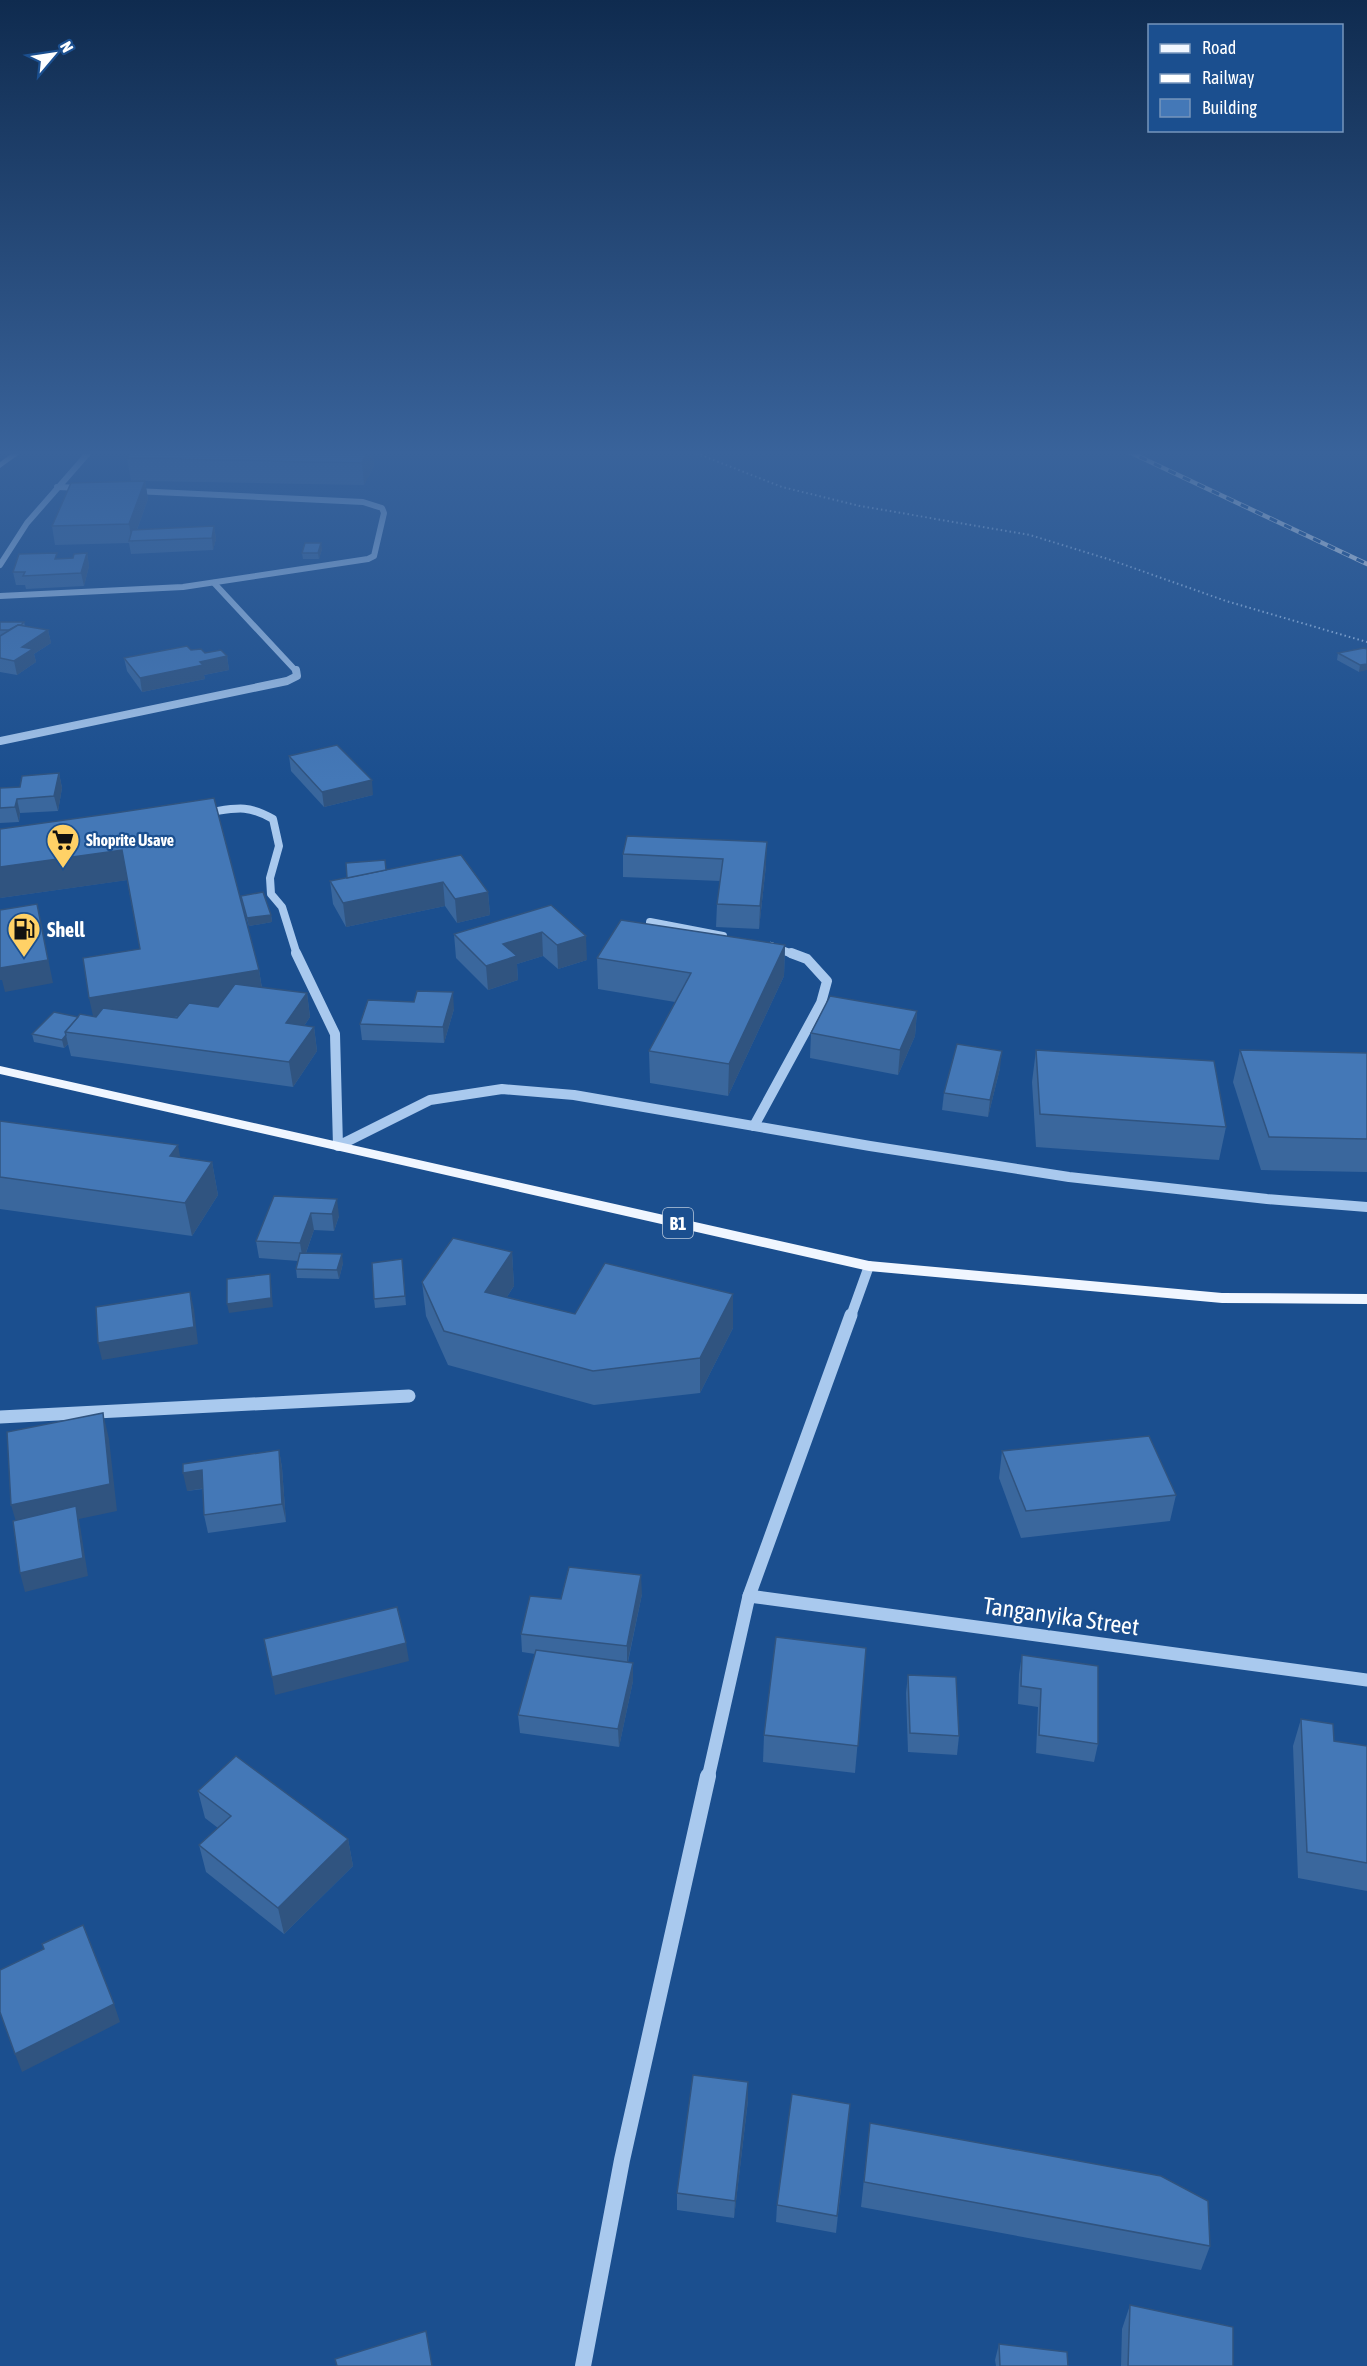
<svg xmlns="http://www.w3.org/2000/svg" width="1367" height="2366" font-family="'Asap Condensed',sans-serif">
<rect width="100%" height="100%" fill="#1b4f8f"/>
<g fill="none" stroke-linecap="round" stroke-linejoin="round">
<path stroke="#a9c9ee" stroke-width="2" stroke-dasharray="1.5 3" stroke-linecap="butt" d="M688,450L782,487L860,506L1030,535L1111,560L1226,601L1367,642"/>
<g stroke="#a9c9ee" stroke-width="6">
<path d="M57,487L83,488"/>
<path d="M0,565L27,523L91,450"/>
<path d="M214,583L297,672"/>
<path d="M0,596L183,587L368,559L374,556L384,513L382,508L363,502L135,491"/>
</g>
<g stroke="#a9c9ee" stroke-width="8">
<path d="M0,741L287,681L297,676L296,670"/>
<path d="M204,813C234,809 245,803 273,819L279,846L270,878L271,894L282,907L297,955"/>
<path d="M650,922L723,936"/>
<path d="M771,946L795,955"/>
</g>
<g stroke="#a9c9ee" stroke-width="10">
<path d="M296,953L335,1034L338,1146L430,1100L502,1089L574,1095L870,1146L1069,1177L1267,1199L1367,1207"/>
<path d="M754,1126L821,1003L827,981L807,959L791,953"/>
<path d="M851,1316L869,1266"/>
</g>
<g stroke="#a9c9ee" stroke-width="13">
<path d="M0,1417L409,1396"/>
<path d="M749,1596L1367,1680"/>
<path d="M708,1778L749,1596L851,1315"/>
</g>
<path stroke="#a9c9ee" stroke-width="16" d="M583,2366L622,2160L708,1776"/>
<g fill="#f0f6ff" fill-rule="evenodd">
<path d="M17,450H25L0,468V462Z"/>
<path d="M0,1066L869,1261L1222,1293L1367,1294V1304L1222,1303L869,1271L0,1074Z"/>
</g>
<defs>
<path id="rail" d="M1125,450L1367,564"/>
</defs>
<use href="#rail" stroke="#fff" stroke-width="4.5"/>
<use href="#rail" stroke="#1b4f8f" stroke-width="3" stroke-dasharray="8" stroke-linecap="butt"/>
</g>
<g fill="#3a679d">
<path d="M133,450H372L374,466L364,485L145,481L148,499L137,530L214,526L216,539L213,550L131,554L129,543L55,545L52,526L144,481H131L127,458Z"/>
<path d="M472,450H528L527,453L473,452Z"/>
<path d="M322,549L319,559H303L302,553Z"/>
<path d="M87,553L89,566L84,586L26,589L25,585H16L13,572L58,558H73Z"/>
<path d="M0,622H24L25,626L48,630L51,643L34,654L36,662L17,675L0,672Z"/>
<path d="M1367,649L1359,672L1337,660L1338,653Z"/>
<path d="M191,650L227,656L229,670L204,675L205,679L142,692L127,671L124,658Z"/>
<path d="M289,756L373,795L324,807L291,771Z"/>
<path d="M59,773L62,788L58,811L20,813L19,822L0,823V788L20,787Z"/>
<path d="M115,813L259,970L262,988L307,993L310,1017L304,1026L314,1027L317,1051L293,1087L71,1056L68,1044L64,1048L34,1042L32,1034L78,1017L93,1016L140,949L127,880L0,898Z"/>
<path d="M627,836L766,865L759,929L716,927L717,904L720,881L623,877V854Z"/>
<path d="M386,870L488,892L490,915L457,923L445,906L346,927L333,904L330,881Z"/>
<path d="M241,896L271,915L272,922L249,926L242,904Z"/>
<path d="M551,905L587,960L558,969L543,956L517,964L518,980L488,990L456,958L454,934Z"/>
<path d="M785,945L784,976L728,1096L650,1083L649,1051L675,1002L598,989L597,958Z"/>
<path d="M454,1009L444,1043L362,1040L360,1024Z"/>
<path d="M917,1011L915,1036L898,1075L810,1058L811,1033Z"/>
<path d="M1036,1050L1226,1127L1219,1160L1036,1147L1032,1082Z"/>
<path d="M1240,1050L1367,1053V1172L1261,1170L1233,1082Z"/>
<path d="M1000,1068L988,1117L942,1110L944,1093Z"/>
<path d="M0,1121L180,1157L212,1162L218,1195L192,1236L0,1209Z"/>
<path d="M274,1196L339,1216L334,1231L314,1230L306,1253L343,1263L339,1279L297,1278L296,1269L298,1261L259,1258L256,1241Z"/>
<path d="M512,1252L514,1286L507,1297L575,1314L733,1328L700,1393L594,1405L448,1365L426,1316L422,1282Z"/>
<path d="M402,1259L406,1305L375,1308L374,1299Z"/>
<path d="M279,1450L282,1468L286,1522L208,1533L204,1515L203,1489L187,1491Z"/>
<path d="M1002,1451L1176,1495L1170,1521L1021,1538L999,1478Z"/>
<path d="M642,1594L628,1662L633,1663V1681L619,1747L520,1733L518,1715L535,1654L522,1652L521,1634L561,1599Z"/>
<path d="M866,1648L855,1773L763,1762L764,1735Z"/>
<path d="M1022,1655L1098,1744L1094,1762L1036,1753L1038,1707L1018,1704L1019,1674Z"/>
<path d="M908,1675L959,1736L957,1755L908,1752L906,1693Z"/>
<path d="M1301,1719L1334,1741L1367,1746V1891L1298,1878L1293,1746Z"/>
<path d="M198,1791L348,1839L353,1866L284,1934L206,1872L199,1845L218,1828L205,1818Z"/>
<path d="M748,2082V2100L734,2218L677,2210V2193Z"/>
<path d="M850,2104L836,2233L776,2222L777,2205Z"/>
<path d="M870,2123L1210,2246L1201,2270L861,2207Z"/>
<path d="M1130,2305L1233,2366H1121L1122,2329Z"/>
<path d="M999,2344L1068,2366H996L995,2360Z"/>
</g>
<g fill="#305480">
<path d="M368,450H372L374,466L364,485L362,463Z"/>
<path d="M145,481L148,499L132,543L129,524Z"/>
<path d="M214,526L216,539L213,550L212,538Z"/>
<path d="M321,543L322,549L319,559L318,553Z"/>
<path d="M87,553L89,566L84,586L81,573Z"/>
<path d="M48,630L51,643L34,654L36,662L17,675L14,661L22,647Z"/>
<path d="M227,656L229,670L204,675L205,679L142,692L140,678L200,662Z"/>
<path d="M1367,664V670L1359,672L1360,665Z"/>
<path d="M59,773L62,788L58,811L54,796Z"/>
<path d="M372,780L373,795L324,807L322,792Z"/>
<path d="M17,799L20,813L19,822L15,807Z"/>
<path d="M767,842L766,865L759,929L760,906Z"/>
<path d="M122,850L128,880L0,898V867Z"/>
<path d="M443,882L445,906L346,927L343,903Z"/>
<path d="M488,892L490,915L457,923L455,899Z"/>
<path d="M37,904L53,983L5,992L2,980H0V968Z"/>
<path d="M271,915L272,922L249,926L247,918Z"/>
<path d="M542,932L543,956L517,964L518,980L488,990L486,966L503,944Z"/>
<path d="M586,936L587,960L558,969L557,945Z"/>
<path d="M785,945L784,976L728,1096L729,1064Z"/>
<path d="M259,970L264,1002L96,1030L89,998Z"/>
<path d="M453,992L454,1009L444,1043L443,1027Z"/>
<path d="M307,993L310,1017L289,1048L286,1023Z"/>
<path d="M917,1011L915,1036L898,1075L900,1050Z"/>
<path d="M314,1027L317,1051L293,1087L289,1062Z"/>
<path d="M66,1035L68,1044L64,1048L62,1040Z"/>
<path d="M1002,1051L1000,1068L988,1117L990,1100Z"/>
<path d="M178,1145L184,1178L170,1156Z"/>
<path d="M212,1162L218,1195L192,1236L185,1203Z"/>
<path d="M337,1199L339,1216L334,1231L332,1214Z"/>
<path d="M311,1213L314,1230L303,1261L300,1243Z"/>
<path d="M512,1252L514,1286L488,1326L485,1292Z"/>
<path d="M342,1254L343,1263L339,1279L337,1270Z"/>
<path d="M270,1274L271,1283L273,1307L229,1313L227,1304Z"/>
<path d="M190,1292L194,1309L198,1344L102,1360L98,1343Z"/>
<path d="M733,1294V1328L700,1393V1358Z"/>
<path d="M103,1413L109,1439L117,1511L79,1519L88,1576L25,1592L20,1573L19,1532L11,1505Z"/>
<path d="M279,1450L282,1468L286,1522L282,1504Z"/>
<path d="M202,1470L206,1488L187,1491L183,1473Z"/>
<path d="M641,1575L642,1594L627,1665V1646Z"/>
<path d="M406,1643L409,1661L275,1695L272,1677Z"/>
<path d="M633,1663V1681L619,1747L618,1729Z"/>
<path d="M348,1839L353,1866L284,1934L278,1908Z"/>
<path d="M114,2004L120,2022L22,2072L15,2054Z"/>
<path d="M748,2082V2100L734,2218L735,2201Z"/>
</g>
<g fill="#4478b7" stroke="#305480" stroke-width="1.5">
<path d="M133,450H368L362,463L127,458Z"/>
<path d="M145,481L129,524L52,526L71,483Z"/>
<path d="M214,526L212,538L129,541L132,530Z"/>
<path d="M305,543H321L318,553H302Z"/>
<path d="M57,553L55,559L73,558L74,554L87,553L81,573L23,576L25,572H13L19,554Z"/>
<path d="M0,622H24L21,625H18L9,630H0Z"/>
<path d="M18,625L48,630L22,647L33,649L14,661L0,658V636Z"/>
<path d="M187,646L191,650L201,649L205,653L221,650L227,656L200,662L203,665L140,678L124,658Z"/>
<path d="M1364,648L1367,649V664L1360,665L1338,653Z"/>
<path d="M337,745L372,780L322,792L289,756Z"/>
<path d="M59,773L54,796L17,799L15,807L0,808V788L20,787L22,776Z"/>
<path d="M214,798L259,970L89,998L83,958L140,949L122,850L0,867V829L115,813Z"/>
<path d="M627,836L767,842L760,906L717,904L723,859L623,854Z"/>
<path d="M461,855L488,892L455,899L443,882L343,903L330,881Z"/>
<path d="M385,860L386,870L347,878L346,863Z"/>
<path d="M263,892L271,915L247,918L241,896Z"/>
<path d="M37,904L48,960L0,968V910Z"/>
<path d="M551,905L586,936L557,945L542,932L503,944L517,956L486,966L454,934Z"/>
<path d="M621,920L785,945L729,1064L649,1051L691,973L597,958Z"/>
<path d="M235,984L307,993L286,1023L314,1027L289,1062L65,1032L80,1014L96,1017L103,1008L177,1018L189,1003L218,1007Z"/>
<path d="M417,991L453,992L443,1027L360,1024L368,1000L414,1002Z"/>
<path d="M830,996L917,1011L900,1050L811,1033Z"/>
<path d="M54,1012L78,1017L65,1032L66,1035L62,1040L32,1034Z"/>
<path d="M957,1044L1002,1051L990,1100L944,1093Z"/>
<path d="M1036,1050L1214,1061L1226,1127L1040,1114Z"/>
<path d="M1240,1050L1367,1053V1139L1269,1137Z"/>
<path d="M0,1121L178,1145L170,1156L212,1162L185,1203L0,1177Z"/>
<path d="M274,1196L337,1199L332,1214L311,1213L300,1243L256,1241Z"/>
<path d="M453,1238L512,1252L485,1292L575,1314L605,1263L733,1294L700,1358L593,1371L444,1331L422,1282Z"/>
<path d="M300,1253L342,1254L337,1270L296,1269Z"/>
<path d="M402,1259L405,1296L374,1299L372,1263Z"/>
<path d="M270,1274L271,1298L227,1304V1279Z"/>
<path d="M190,1292L194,1327L98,1343L96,1307Z"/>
<path d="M103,1413L110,1484L11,1505L7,1432Z"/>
<path d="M1149,1436L1176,1495L1026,1511L1002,1451Z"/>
<path d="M279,1450L282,1504L204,1515L202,1470L183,1473V1464Z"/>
<path d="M76,1506L83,1558L20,1573L13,1521Z"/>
<path d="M569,1567L641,1575L627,1646L521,1634L530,1596L561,1599Z"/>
<path d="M397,1607L406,1643L272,1677L264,1639Z"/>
<path d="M776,1637L866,1648L858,1746L764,1735Z"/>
<path d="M536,1650L633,1663L618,1729L518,1715Z"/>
<path d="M1022,1655L1098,1666V1744L1039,1735L1041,1689L1021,1686Z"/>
<path d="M908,1675L956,1677L959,1736L910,1733Z"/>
<path d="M1301,1719L1333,1724L1334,1741L1367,1746V1863L1307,1852Z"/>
<path d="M236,1756L348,1839L278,1908L199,1845L231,1816L198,1791Z"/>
<path d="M83,1925L114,2004L15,2054L0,2012V1970L44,1949L42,1944Z"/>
<path d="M693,2075L748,2082L735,2201L677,2193Z"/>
<path d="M792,2094L850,2104L837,2216L777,2205Z"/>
<path d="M870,2123L1161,2176L1208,2201L1210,2246L864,2182Z"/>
<path d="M1130,2305L1233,2327V2366H1128Z"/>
<path d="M426,2331L432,2366H337L335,2359Z"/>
<path d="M999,2344L1067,2352L1068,2366H1000Z"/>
</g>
<linearGradient id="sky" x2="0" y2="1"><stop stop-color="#0f2b4f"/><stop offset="0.58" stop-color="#39639b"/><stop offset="1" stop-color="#39639b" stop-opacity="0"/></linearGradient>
<rect width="1367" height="781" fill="url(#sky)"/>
<defs>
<symbol id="supermarket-pin" viewBox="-11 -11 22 30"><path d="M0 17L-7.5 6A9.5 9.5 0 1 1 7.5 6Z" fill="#ffd166" stroke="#1b4f8f"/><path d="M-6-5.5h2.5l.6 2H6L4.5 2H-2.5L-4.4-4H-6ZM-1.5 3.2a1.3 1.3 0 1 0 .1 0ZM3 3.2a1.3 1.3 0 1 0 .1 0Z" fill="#111"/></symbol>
<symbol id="fuel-pin" viewBox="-11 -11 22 30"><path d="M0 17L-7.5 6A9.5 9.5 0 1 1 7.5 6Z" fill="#ffd166" stroke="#1b4f8f"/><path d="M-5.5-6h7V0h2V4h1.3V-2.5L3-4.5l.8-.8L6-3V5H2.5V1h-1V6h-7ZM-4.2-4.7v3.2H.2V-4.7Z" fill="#111"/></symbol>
</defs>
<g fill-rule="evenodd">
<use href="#supermarket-pin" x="44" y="821" width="38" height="52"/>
<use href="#fuel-pin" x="5" y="910" width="38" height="52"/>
</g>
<g text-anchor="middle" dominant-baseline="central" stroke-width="4.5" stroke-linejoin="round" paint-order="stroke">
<g font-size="16" font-weight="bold" fill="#fff" stroke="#1b4f8f" text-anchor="start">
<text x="86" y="840">Shoprite Usave</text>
</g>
<rect fill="#1b4f8f" stroke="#bbcadd" stroke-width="1.5" x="663" y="1208" width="30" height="30" rx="4.5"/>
<g font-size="18" font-weight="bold" fill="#fff">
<text x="678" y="1223">B1</text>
</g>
<g font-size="20" font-weight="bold" fill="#fff" stroke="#1b4f8f" text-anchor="start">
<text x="47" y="929">Shell</text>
</g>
<g font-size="24" fill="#fff" stroke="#1b4f8f">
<text transform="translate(1061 1616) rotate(8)">Tanganyika Street</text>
</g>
</g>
<rect x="1148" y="24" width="195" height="108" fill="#1b4f8f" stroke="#7695bc" stroke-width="1.5"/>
<rect x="1160" y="44" width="30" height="9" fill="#f0f6ff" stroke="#7695bc" stroke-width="1.5"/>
<text x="1202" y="54" font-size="18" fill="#ffffff">Road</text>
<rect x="1160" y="74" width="30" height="9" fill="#ffffff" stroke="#7695bc" stroke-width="1.5"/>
<text x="1202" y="84" font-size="18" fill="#ffffff">Railway</text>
<rect x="1160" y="99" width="30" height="18" fill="#4478b7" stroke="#7695bc" stroke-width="1.5"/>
<text x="1202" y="114" font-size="18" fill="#ffffff">Building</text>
<g transform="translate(54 54) rotate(61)" stroke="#1b4f8f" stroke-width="4.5" paint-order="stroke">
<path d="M0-4.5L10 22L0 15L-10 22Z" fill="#ffffff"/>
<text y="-9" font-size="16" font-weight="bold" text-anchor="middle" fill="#ffffff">N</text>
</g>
</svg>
